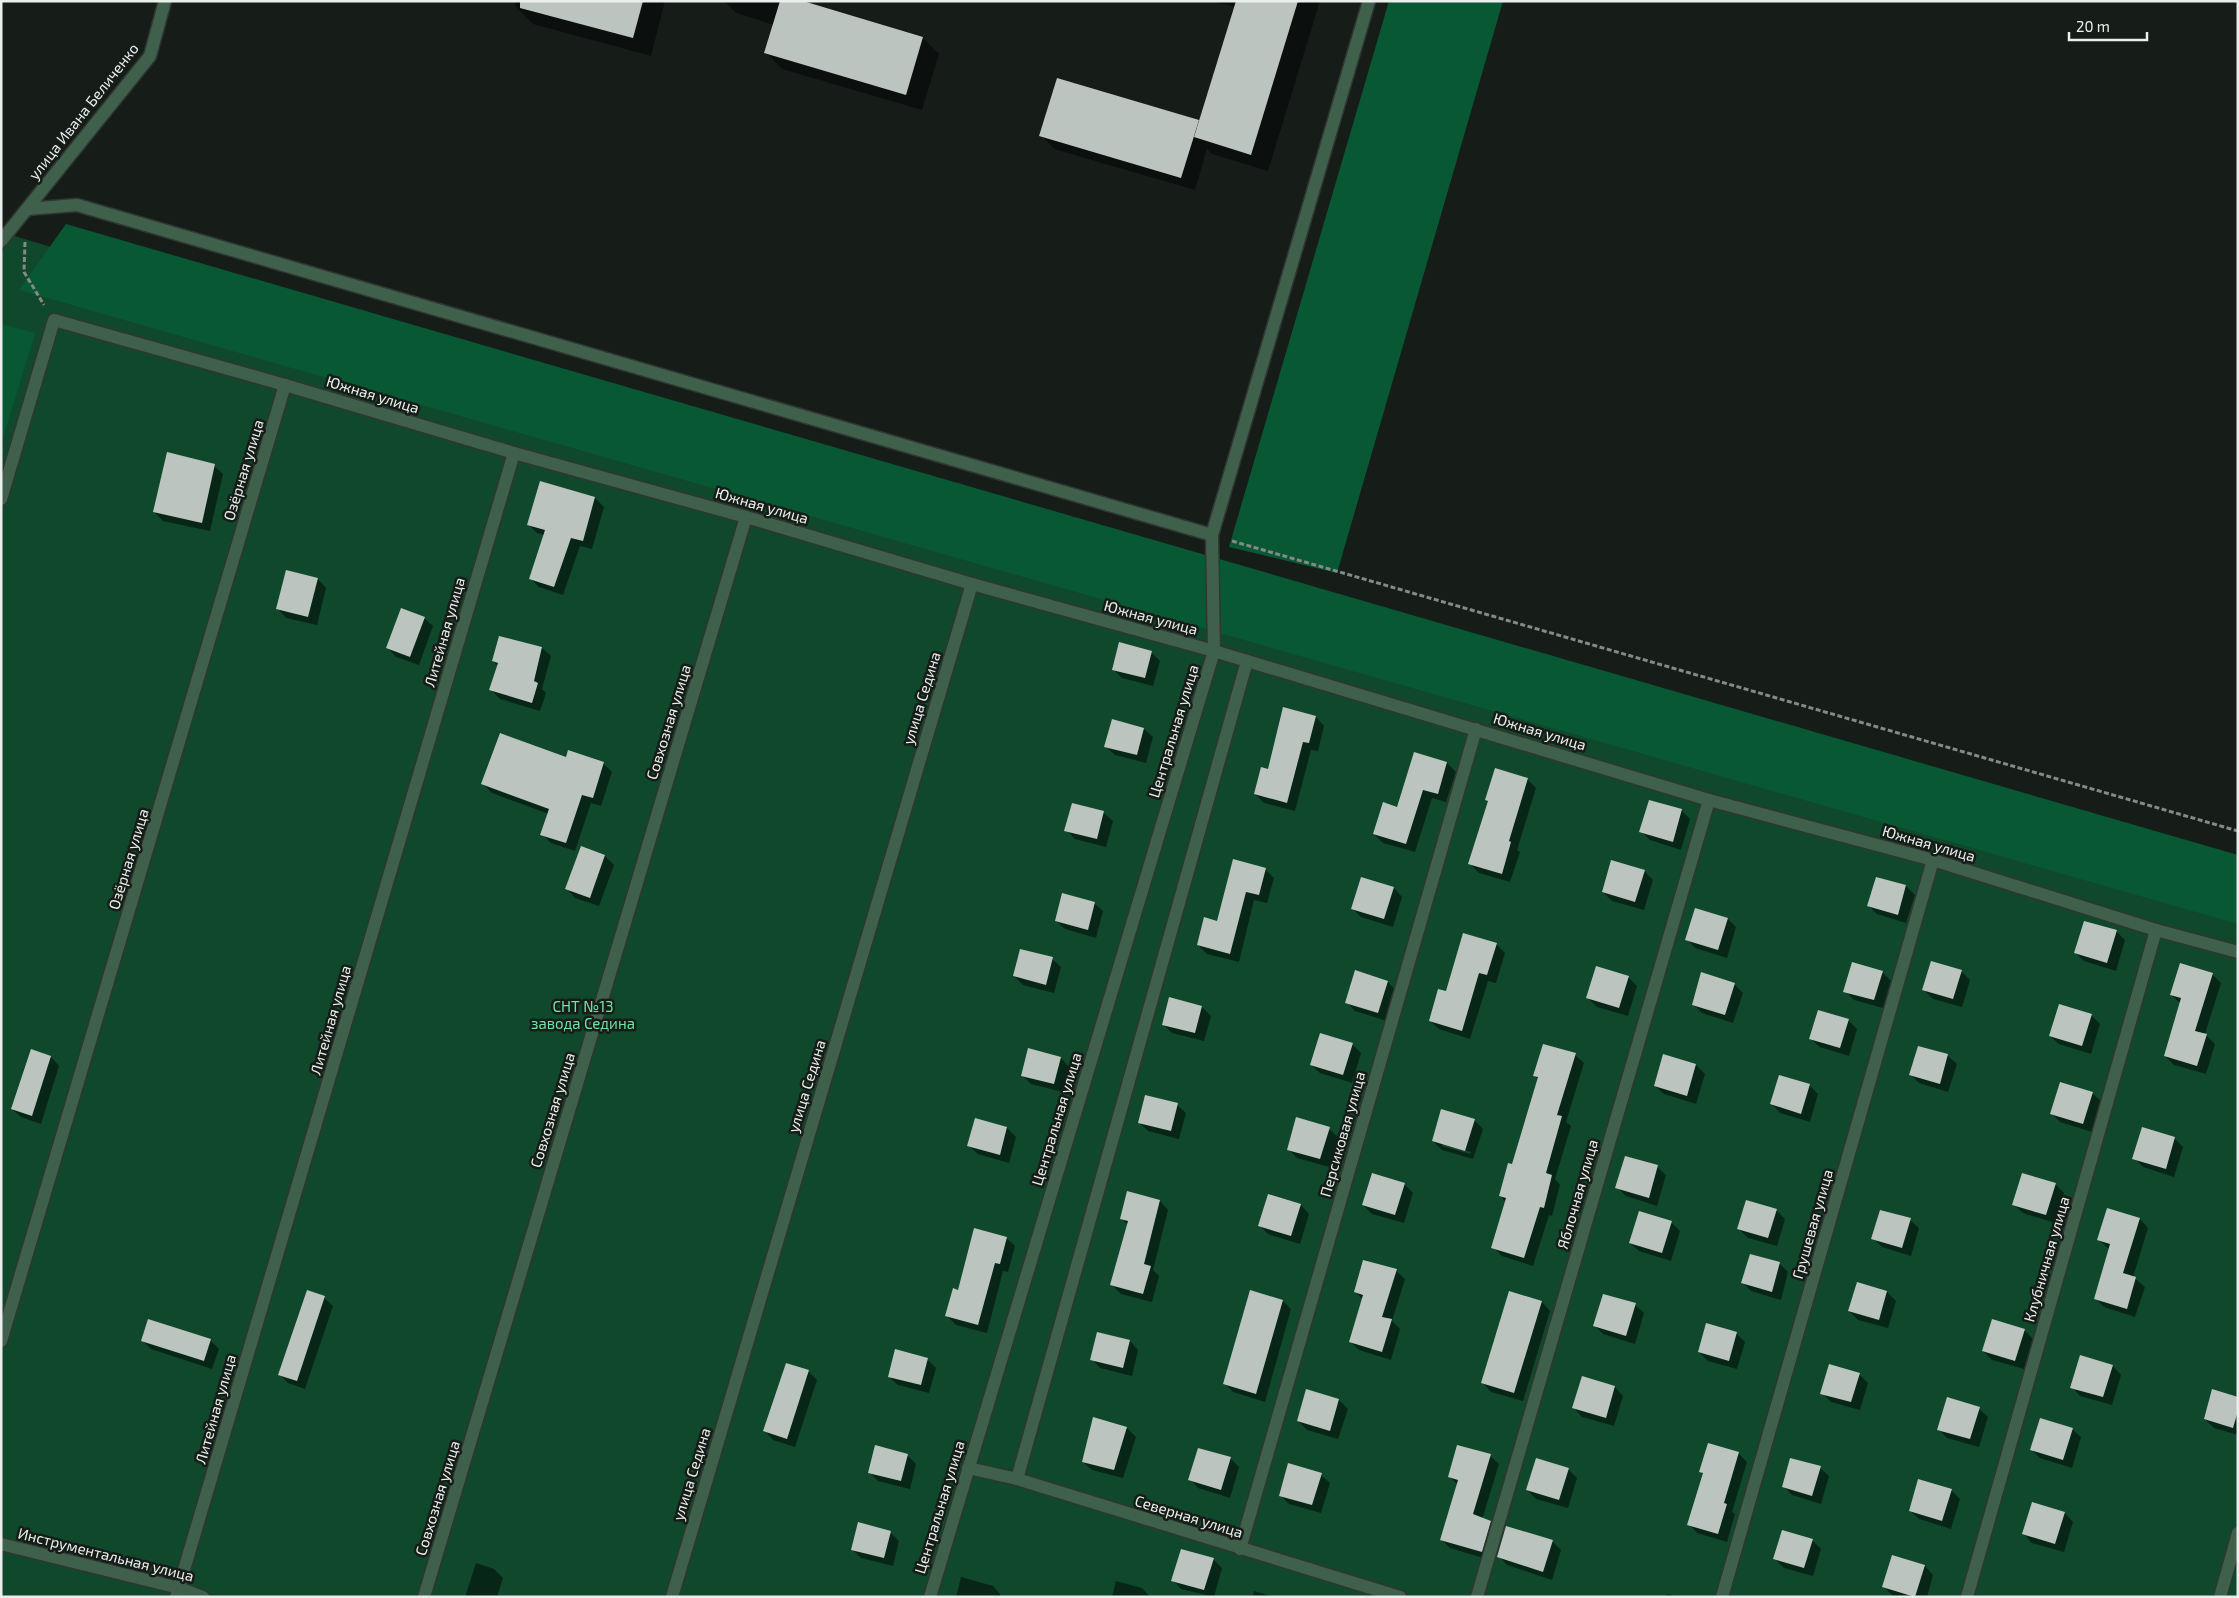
<svg xmlns="http://www.w3.org/2000/svg" width="2239" height="1598" font-family="'Exo 2',sans-serif">
<rect width="100%" height="100%" fill="#161d19"/>
<path fill="#0f482b" d="M8,234L2238,908V1597H1V256Z"/>
<g fill="#085834">
<path d="M1389,1H1503L1337,573L1229,547Z"/>
<path d="M66,224L2238,855V924L19,290Z"/>
<path d="M1,324L35,333L1,445Z"/>
</g>
<g fill="#0007" fill-rule="evenodd">
<path d="M516,1H665L651,56L533,24L515,6Z"/>
<path d="M724,1H801L923,38L939,54L922,110L782,69L765,52L774,25L736,13Z"/>
<path d="M1211,1H1320L1268,171L1212,154L1207,149L1195,190L1054,149L1041,135L1198,121L1200,122L1235,7Z"/>
<path d="M214,466L223,474L210,531L163,521L154,512Z"/>
<path d="M541,483L595,498L604,507L592,549L580,546L563,595L539,587L530,578L544,535L537,533L529,525Z"/>
<path d="M318,579L326,588L317,625L286,618L278,609Z"/>
<path d="M424,618L433,626L419,665L396,657L388,648Z"/>
<path d="M542,648L551,656L542,689L546,693L540,711L500,699L491,690L498,666L493,661Z"/>
<path d="M1151,652L1160,661L1153,686L1122,678L1113,669Z"/>
<path d="M1316,717L1324,726L1318,751L1311,750L1295,811L1264,803L1255,794L1268,770Z"/>
<path d="M1144,729L1153,737L1146,763L1115,755L1106,747Z"/>
<path d="M1415,754L1447,763L1456,772L1446,802L1432,798L1415,852L1383,843L1374,834L1398,808Z"/>
<path d="M566,759L603,763L612,772L601,806L591,803L575,851L551,843L542,834L549,814L492,793L483,784Z"/>
<path d="M1527,779L1536,788L1517,850L1520,852L1510,882L1479,873L1470,864L1489,802L1486,800Z"/>
<path d="M1650,801L1682,811L1690,819L1681,850L1650,840L1641,831Z"/>
<path d="M1073,804L1104,813L1113,821L1106,847L1075,839L1066,830Z"/>
<path d="M605,856L614,865L599,906L575,898L567,889Z"/>
<path d="M1265,869L1274,878L1267,903L1254,900L1239,962L1207,954L1198,945Z"/>
<path d="M1644,871L1653,880L1644,910L1612,901L1603,892Z"/>
<path d="M1877,878L1906,886L1915,895L1906,923L1877,914L1868,905Z"/>
<path d="M1394,888L1402,897L1393,927L1361,917L1353,909Z"/>
<path d="M1094,903L1103,911L1096,938L1065,929L1056,921Z"/>
<path d="M1728,919L1736,927L1727,958L1695,948L1687,939Z"/>
<path d="M2116,931L2125,940L2116,971L2084,961L2075,952Z"/>
<path d="M1496,944L1505,953L1496,983L1488,981L1470,1039L1439,1029L1430,1021L1446,993Z"/>
<path d="M1052,959L1061,967L1054,993L1023,985L1014,976Z"/>
<path d="M1961,971L1970,980L1962,1007L1933,999L1924,990Z"/>
<path d="M1882,972L1891,981L1883,1008L1854,1000L1845,991Z"/>
<path d="M2212,974L2221,983L2205,1034L2215,1044L2206,1074L2174,1065L2165,1056L2181,1004L2171,995Z"/>
<path d="M1628,977L1637,986L1628,1016L1597,1007L1588,998Z"/>
<path d="M1388,982L1396,991L1387,1021L1355,1011L1347,1002Z"/>
<path d="M1734,984L1743,993L1733,1023L1702,1013L1693,1004Z"/>
<path d="M1202,1007L1211,1016L1204,1041L1172,1033L1163,1024Z"/>
<path d="M2091,1015L2100,1024L2091,1054L2059,1044L2050,1036Z"/>
<path d="M1848,1020L1857,1029L1849,1056L1820,1047L1811,1039Z"/>
<path d="M1352,1044L1361,1053L1352,1083L1320,1073L1311,1065Z"/>
<path d="M1918,1047L1948,1056L1957,1064L1948,1092L1919,1083L1910,1074Z"/>
<path d="M1575,1055L1584,1063L1566,1122L1571,1126L1555,1179L1560,1185L1552,1216L1549,1215L1533,1266L1502,1256L1493,1247L1506,1202L1500,1196L1512,1165L1539,1080L1534,1075Z"/>
<path d="M1664,1055L1696,1065L1705,1074L1696,1104L1664,1094L1655,1086Z"/>
<path d="M51,1057L59,1066L41,1124L21,1117L12,1109Z"/>
<path d="M1061,1058L1069,1067L1063,1092L1031,1084L1022,1075Z"/>
<path d="M1809,1085L1818,1094L1810,1122L1780,1113L1772,1104Z"/>
<path d="M2092,1093L2101,1101L2092,1132L2060,1122L2051,1113Z"/>
<path d="M1177,1105L1186,1113L1179,1139L1148,1131L1139,1122Z"/>
<path d="M976,1120L1007,1128L1016,1137L1009,1163L978,1154L969,1146Z"/>
<path d="M1474,1120L1483,1129L1473,1159L1442,1150L1433,1141ZM1442,1143L1471,1152L1470,1154L1442,1146Z"/>
<path d="M1329,1129L1338,1137L1329,1167L1297,1158L1288,1149Z"/>
<path d="M2174,1138L2183,1147L2174,1177L2143,1167L2134,1158Z"/>
<path d="M1657,1167L1666,1175L1657,1206L1626,1196L1617,1187Z"/>
<path d="M1404,1184L1413,1193L1404,1223L1372,1214L1363,1205Z"/>
<path d="M2055,1184L2064,1193L2055,1223L2023,1213L2014,1205Z"/>
<path d="M1160,1201L1168,1210L1153,1270L1159,1276L1152,1302L1121,1294L1112,1285L1128,1225L1121,1218Z"/>
<path d="M1301,1205L1309,1214L1300,1244L1268,1234L1260,1226Z"/>
<path d="M1776,1210L1785,1219L1777,1246L1748,1238L1739,1229Z"/>
<path d="M2140,1219L2148,1228L2133,1277L2145,1287L2135,1317L2104,1307L2095,1298L2109,1249L2099,1240Z"/>
<path d="M1910,1220L1919,1228L1911,1256L1882,1247L1873,1238Z"/>
<path d="M1671,1222L1680,1231L1671,1261L1639,1251L1630,1243Z"/>
<path d="M1006,1238L1015,1246L1008,1272L1003,1271L987,1333L956,1325L947,1316L959,1291Z"/>
<path d="M1751,1255L1780,1264L1788,1272L1781,1300L1751,1291L1742,1282Z"/>
<path d="M1396,1271L1405,1279L1392,1321L1400,1329L1391,1360L1359,1350L1350,1341L1363,1300L1355,1291Z"/>
<path d="M1857,1283L1887,1292L1896,1301L1888,1328L1858,1320L1849,1311Z"/>
<path d="M324,1298L333,1306L305,1389L288,1383L279,1374Z"/>
<path d="M1283,1301L1291,1309L1265,1402L1233,1392L1224,1383Z"/>
<path d="M1542,1302L1550,1311L1523,1401L1491,1392L1483,1383Z"/>
<path d="M1635,1305L1644,1313L1635,1344L1603,1334L1594,1325Z"/>
<path d="M2024,1330L2033,1339L2024,1369L1992,1360L1983,1351Z"/>
<path d="M1736,1333L1745,1342L1737,1369L1708,1361L1699,1352Z"/>
<path d="M142,1340H210L219,1349L212,1369L151,1349Z"/>
<path d="M1130,1341L1138,1350L1132,1376L1100,1368L1092,1359Z"/>
<path d="M2081,1357L2113,1366L2121,1375L2112,1405L2080,1396L2072,1387Z"/>
<path d="M927,1359L936,1368L929,1393L898,1385L889,1377Z"/>
<path d="M808,1371L817,1380L795,1447L773,1440L765,1431Z"/>
<path d="M1859,1374L1868,1383L1860,1410L1831,1402L1822,1393Z"/>
<path d="M1615,1387L1623,1396L1614,1426L1582,1417L1574,1408Z"/>
<path d="M1307,1391L1339,1400L1348,1409L1338,1439L1307,1430L1298,1421Z"/>
<path d="M2238,1398V1435L2214,1428L2205,1419Z"/>
<path d="M1979,1409L1988,1417L1979,1447L1947,1438L1938,1429Z"/>
<path d="M1127,1428L1136,1437L1123,1478L1092,1470L1083,1462Z"/>
<path d="M2072,1429L2081,1437L2072,1468L2040,1458L2031,1449Z"/>
<path d="M1199,1449L1231,1459L1239,1467L1230,1498L1198,1488L1190,1479Z"/>
<path d="M1738,1453L1747,1462L1732,1512L1735,1514L1727,1542L1697,1533L1689,1524L1704,1475L1701,1472Z"/>
<path d="M907,1455L916,1464L910,1489L878,1481L869,1472Z"/>
<path d="M1490,1456L1499,1464L1482,1520L1490,1522L1499,1531L1490,1560L1450,1548L1441,1539L1458,1485L1449,1476Z"/>
<path d="M1820,1468L1829,1476L1821,1504L1792,1495L1783,1486Z"/>
<path d="M1568,1469L1577,1478L1568,1508L1536,1499L1527,1490Z"/>
<path d="M1321,1475L1330,1483L1321,1513L1289,1504L1280,1495Z"/>
<path d="M1951,1490L1960,1499L1951,1529L1919,1519L1910,1511Z"/>
<path d="M2065,1513L2073,1522L2064,1552L2032,1543L2024,1534Z"/>
<path d="M890,1532L899,1541L893,1566L861,1558L852,1549Z"/>
<path d="M1812,1540L1821,1549L1813,1576L1784,1568L1775,1559Z"/>
<path d="M1552,1541L1561,1550L1552,1580L1507,1565L1499,1556Z"/>
<path d="M1182,1550L1214,1560L1222,1568L1214,1597L1181,1589L1173,1580Z"/>
<path d="M476,1563L494,1569L503,1578L497,1597H465Z"/>
<path d="M1925,1566L1933,1575L1927,1597H1898L1892,1595L1883,1586Z"/>
<path d="M961,1577L993,1586L1000,1594V1597H956Z"/>
<path d="M1116,1581L1142,1588L1150,1597H1112Z"/>
<path d="M1254,1591L1274,1597H1253Z"/>
<path d="M1667,1594L1678,1597H1666Z"/>
</g>
<g fill="#bcc4bf">
<path d="M520,1H643L633,38L520,8Z"/>
<path d="M780,1H803L923,37L906,95L764,53Z"/>
<path d="M1236,1H1298L1251,155L1194,137Z"/>
<path d="M1057,78L1199,120L1181,178L1039,136Z"/>
<path d="M167,452L215,464L202,523L153,512Z"/>
<path d="M540,481L595,497L583,541L571,538L554,587L529,579L545,530L527,525Z"/>
<path d="M286,570L318,578L308,617L276,609Z"/>
<path d="M401,608L425,617L410,657L386,648Z"/>
<path d="M499,636L542,647L534,681L538,683L532,703L489,690L498,663L492,661Z"/>
<path d="M1119,642L1152,651L1145,678L1112,670Z"/>
<path d="M1283,707L1316,716L1309,743L1303,742L1287,803L1254,794L1261,767L1268,769Z"/>
<path d="M1112,719L1144,728L1137,755L1104,747Z"/>
<path d="M500,733L566,757L568,750L604,762L593,798L582,795L566,843L540,835L549,809L481,784Z"/>
<path d="M1414,752L1447,762L1438,794L1423,790L1406,844L1373,834L1383,802L1397,807Z"/>
<path d="M1495,768L1528,778L1509,841L1511,842L1502,874L1468,864L1488,801L1485,800Z"/>
<path d="M1649,800L1682,809L1673,842L1639,832Z"/>
<path d="M1072,803L1104,811L1097,839L1064,831Z"/>
<path d="M581,846L605,855L590,898L565,889Z"/>
<path d="M1233,859L1266,868L1259,895L1246,892L1230,954L1197,945L1204,917L1217,921Z"/>
<path d="M1611,860L1645,870L1635,902L1602,892Z"/>
<path d="M1361,877L1394,887L1384,919L1351,909Z"/>
<path d="M1876,877L1906,885L1898,915L1867,906Z"/>
<path d="M1062,893L1095,902L1088,930L1055,921Z"/>
<path d="M1695,908L1728,918L1718,950L1685,940Z"/>
<path d="M2084,921L2117,930L2107,963L2074,953Z"/>
<path d="M1463,933L1497,943L1487,975L1479,973L1462,1031L1429,1021L1438,989L1446,991Z"/>
<path d="M1020,949L1053,957L1046,985L1013,976Z"/>
<path d="M1931,961L1962,970L1953,999L1922,990Z"/>
<path d="M1852,962L1883,971L1874,1000L1843,992Z"/>
<path d="M2180,963L2213,973L2195,1031L2207,1034L2197,1066L2164,1056L2181,998L2170,995Z"/>
<path d="M1596,966L1629,976L1619,1008L1586,998Z"/>
<path d="M1355,970L1388,981L1378,1013L1345,1003Z"/>
<path d="M1701,972L1735,983L1725,1015L1692,1005Z"/>
<path d="M1169,997L1202,1006L1195,1033L1162,1025Z"/>
<path d="M2059,1004L2092,1014L2082,1046L2049,1036Z"/>
<path d="M1818,1010L1849,1019L1840,1048L1809,1039Z"/>
<path d="M1320,1033L1353,1043L1343,1075L1310,1065Z"/>
<path d="M1543,1044L1576,1053L1557,1115L1562,1116L1546,1173L1552,1175L1544,1208L1540,1207L1524,1258L1491,1248L1506,1198L1499,1196L1508,1163L1512,1164L1538,1077L1533,1076Z"/>
<path d="M1918,1046L1948,1054L1940,1084L1909,1075Z"/>
<path d="M1028,1048L1061,1057L1054,1084L1021,1076Z"/>
<path d="M31,1049L51,1056L32,1116L11,1109Z"/>
<path d="M1663,1054L1696,1064L1687,1096L1654,1086Z"/>
<path d="M1779,1075L1810,1084L1801,1114L1770,1104Z"/>
<path d="M2060,1082L2093,1092L2083,1124L2050,1114Z"/>
<path d="M1145,1095L1178,1103L1171,1131L1138,1123Z"/>
<path d="M1441,1109L1475,1119L1465,1151L1432,1141Z"/>
<path d="M1296,1117L1330,1127L1320,1159L1287,1150Z"/>
<path d="M975,1118L1007,1127L1000,1155L967,1146Z"/>
<path d="M2142,1127L2175,1137L2166,1169L2132,1159Z"/>
<path d="M1625,1156L1658,1165L1649,1198L1615,1188Z"/>
<path d="M1372,1173L1405,1183L1395,1215L1362,1205Z"/>
<path d="M2022,1173L2056,1183L2046,1215L2012,1205Z"/>
<path d="M1127,1191L1160,1200L1144,1264L1151,1266L1143,1294L1110,1285L1128,1221L1120,1219Z"/>
<path d="M1268,1194L1301,1204L1291,1236L1258,1226Z"/>
<path d="M1746,1200L1777,1209L1768,1238L1737,1229Z"/>
<path d="M2107,1208L2140,1218L2123,1273L2136,1277L2127,1309L2094,1299L2110,1244L2097,1240Z"/>
<path d="M1880,1210L1911,1218L1902,1248L1871,1239Z"/>
<path d="M1639,1211L1672,1221L1662,1253L1629,1243Z"/>
<path d="M974,1228L1007,1237L1000,1264L995,1263L978,1325L945,1316L953,1288L958,1290Z"/>
<path d="M1750,1254L1780,1262L1772,1292L1741,1283Z"/>
<path d="M1363,1260L1397,1269L1382,1317L1392,1319L1382,1352L1349,1342L1363,1295L1354,1292Z"/>
<path d="M1857,1282L1887,1291L1879,1320L1848,1311Z"/>
<path d="M307,1290L325,1296L297,1381L278,1375Z"/>
<path d="M1250,1290L1283,1300L1256,1394L1223,1384Z"/>
<path d="M1509,1291L1542,1301L1514,1393L1481,1383Z"/>
<path d="M1603,1294L1636,1303L1626,1336L1593,1326Z"/>
<path d="M148,1319L211,1339L204,1361L141,1341Z"/>
<path d="M1992,1319L2025,1329L2015,1361L1982,1351Z"/>
<path d="M1706,1323L1737,1332L1729,1361L1698,1352Z"/>
<path d="M1097,1332L1130,1340L1123,1368L1090,1360Z"/>
<path d="M895,1349L928,1358L921,1385L888,1377Z"/>
<path d="M2080,1355L2113,1365L2103,1397L2070,1388Z"/>
<path d="M786,1363L809,1370L787,1439L763,1431Z"/>
<path d="M1829,1364L1860,1373L1851,1402L1820,1394Z"/>
<path d="M1582,1376L1615,1386L1606,1418L1572,1408Z"/>
<path d="M1306,1389L1339,1399L1330,1431L1297,1421Z"/>
<path d="M2212,1389L2238,1397V1411L2233,1428L2204,1419Z"/>
<path d="M1947,1397L1980,1407L1970,1439L1937,1430Z"/>
<path d="M1093,1417L1127,1427L1114,1470L1082,1462Z"/>
<path d="M2040,1418L2073,1428L2063,1460L2030,1450Z"/>
<path d="M1708,1443L1739,1452L1724,1503L1727,1504L1718,1534L1687,1525L1703,1473L1699,1472Z"/>
<path d="M875,1445L908,1454L901,1481L868,1473Z"/>
<path d="M1457,1445L1491,1454L1473,1514L1491,1521L1482,1552L1440,1540L1458,1480L1448,1477Z"/>
<path d="M1198,1448L1231,1457L1221,1490L1188,1480Z"/>
<path d="M1536,1458L1569,1468L1559,1500L1526,1490Z"/>
<path d="M1790,1458L1821,1466L1812,1496L1782,1487Z"/>
<path d="M1288,1463L1322,1473L1312,1505L1279,1496Z"/>
<path d="M1918,1479L1952,1489L1942,1521L1909,1511Z"/>
<path d="M2032,1502L2065,1512L2055,1544L2022,1534Z"/>
<path d="M858,1522L891,1531L884,1558L851,1550Z"/>
<path d="M1506,1526L1553,1540L1543,1572L1497,1557Z"/>
<path d="M1782,1530L1813,1539L1804,1568L1773,1559Z"/>
<path d="M1181,1549L1214,1558L1204,1590L1171,1581Z"/>
<path d="M1892,1555L1925,1565L1915,1597L1882,1587Z"/>
</g>
<g fill="none" stroke-linecap="round" stroke-linejoin="round">
<defs>
<g id="minor">
<path d="M27,209L77,205L1212,535L1369,1"/>
<path d="M1,241L150,56L165,1"/>
<path d="M1,499L54,320L285,385L514,453L746,517L972,584L1214,651L1709,800L1933,860L2156,930L2238,952"/>
<path d="M1,1341L285,385"/>
<path d="M968,1468L1017,1479L1400,1597"/>
<path d="M1017,1479L1247,661"/>
<path d="M1,1544L179,1588L203,1597"/>
<path d="M1240,1549L1476,729"/>
<path d="M176,1597L514,453"/>
<path d="M424,1597L746,517"/>
<path d="M672,1597L972,584"/>
<path d="M930,1597L1214,651L1212,535"/>
<path d="M1477,1597L1709,800"/>
<path d="M1722,1597L1933,860"/>
<path d="M1967,1597L2156,930"/>
<path d="M2220,1597L2238,1533"/>
</g>
</defs>
<use href="#minor" stroke="#303632" stroke-width="15"/>
<g stroke="#858a87" stroke-width="3" stroke-dasharray="5 2.5" stroke-linecap="butt">
<path d="M25,242L24,272L44,305"/>
<path d="M1232,541L2238,831"/>
</g>
<use href="#minor" stroke="#3f614c" stroke-width="12"/>
</g>
<g text-anchor="middle" dominant-baseline="central" stroke-width="5" stroke-linejoin="round" paint-order="stroke">
<g font-size="15" fill="#ebefec" stroke="#161d19">
<text transform="translate(83 111) rotate(-52)">улица Ивана Беличенко</text>
<text transform="translate(373 394) rotate(17)">Южная улица</text>
<text transform="translate(243 470) rotate(-73)">Озёрная улица</text>
<text transform="translate(762 505) rotate(16)">Южная улица</text>
<text transform="translate(1151 617) rotate(15)">Южная улица</text>
<text transform="translate(444 632) rotate(-74)">Литейная улица</text>
<text transform="translate(921 698) rotate(-73)">улица Седина</text>
<text transform="translate(668 722) rotate(-73)">Совхозная улица</text>
<text transform="translate(1173 731) rotate(-73)">Центральная улица</text>
<text transform="translate(1540 731) rotate(17)">Южная улица</text>
<text transform="translate(1929 843) rotate(16)">Южная улица</text>
<text transform="translate(128 859) rotate(-73)">Озёрная улица</text>
<text transform="translate(330 1020) rotate(-74)">Литейная улица</text>
<text transform="translate(806 1086) rotate(-73)">улица Седина</text>
<text transform="translate(552 1110) rotate(-73)">Совхозная улица</text>
<text transform="translate(1056 1119) rotate(-73)">Центральная улица</text>
<text transform="translate(1342 1134) rotate(-74)">Персиковая улица</text>
<text transform="translate(1577 1194) rotate(-74)">Яблочная улица</text>
<text transform="translate(1812 1224) rotate(-74)">Грушевая улица</text>
<text transform="translate(2046 1259) rotate(-74)">Клубничная улица</text>
<text transform="translate(215 1409) rotate(-74)">Литейная улица</text>
<text transform="translate(691 1474) rotate(-73)">улица Седина</text>
<text transform="translate(437 1498) rotate(-73)">Совхозная улица</text>
<text transform="translate(939 1507) rotate(-73)">Центральная улица</text>
<text transform="translate(1189 1516) rotate(17)">Северная улица</text>
<text transform="translate(106 1554) rotate(14)">Инструментальная улица</text>
</g>
<g font-size="15" fill="#6be5a1" stroke="#161d19">
<text x="583" y="1006">СНТ №13<tspan x="583" dy="17">завода Седина</tspan></text>
</g>
</g>
<rect width="2239" height="1598" fill="none" stroke="#ebefec" stroke-width="5"/>
<path d="M2069 32v8h78v-8" fill="none" stroke="#ebefec" stroke-width="2.5"/>
<text x="2076" y="32" font-size="15" fill="#ebefec" stroke="#161d19" stroke-width="4" paint-order="stroke">20 m</text>
</svg>
